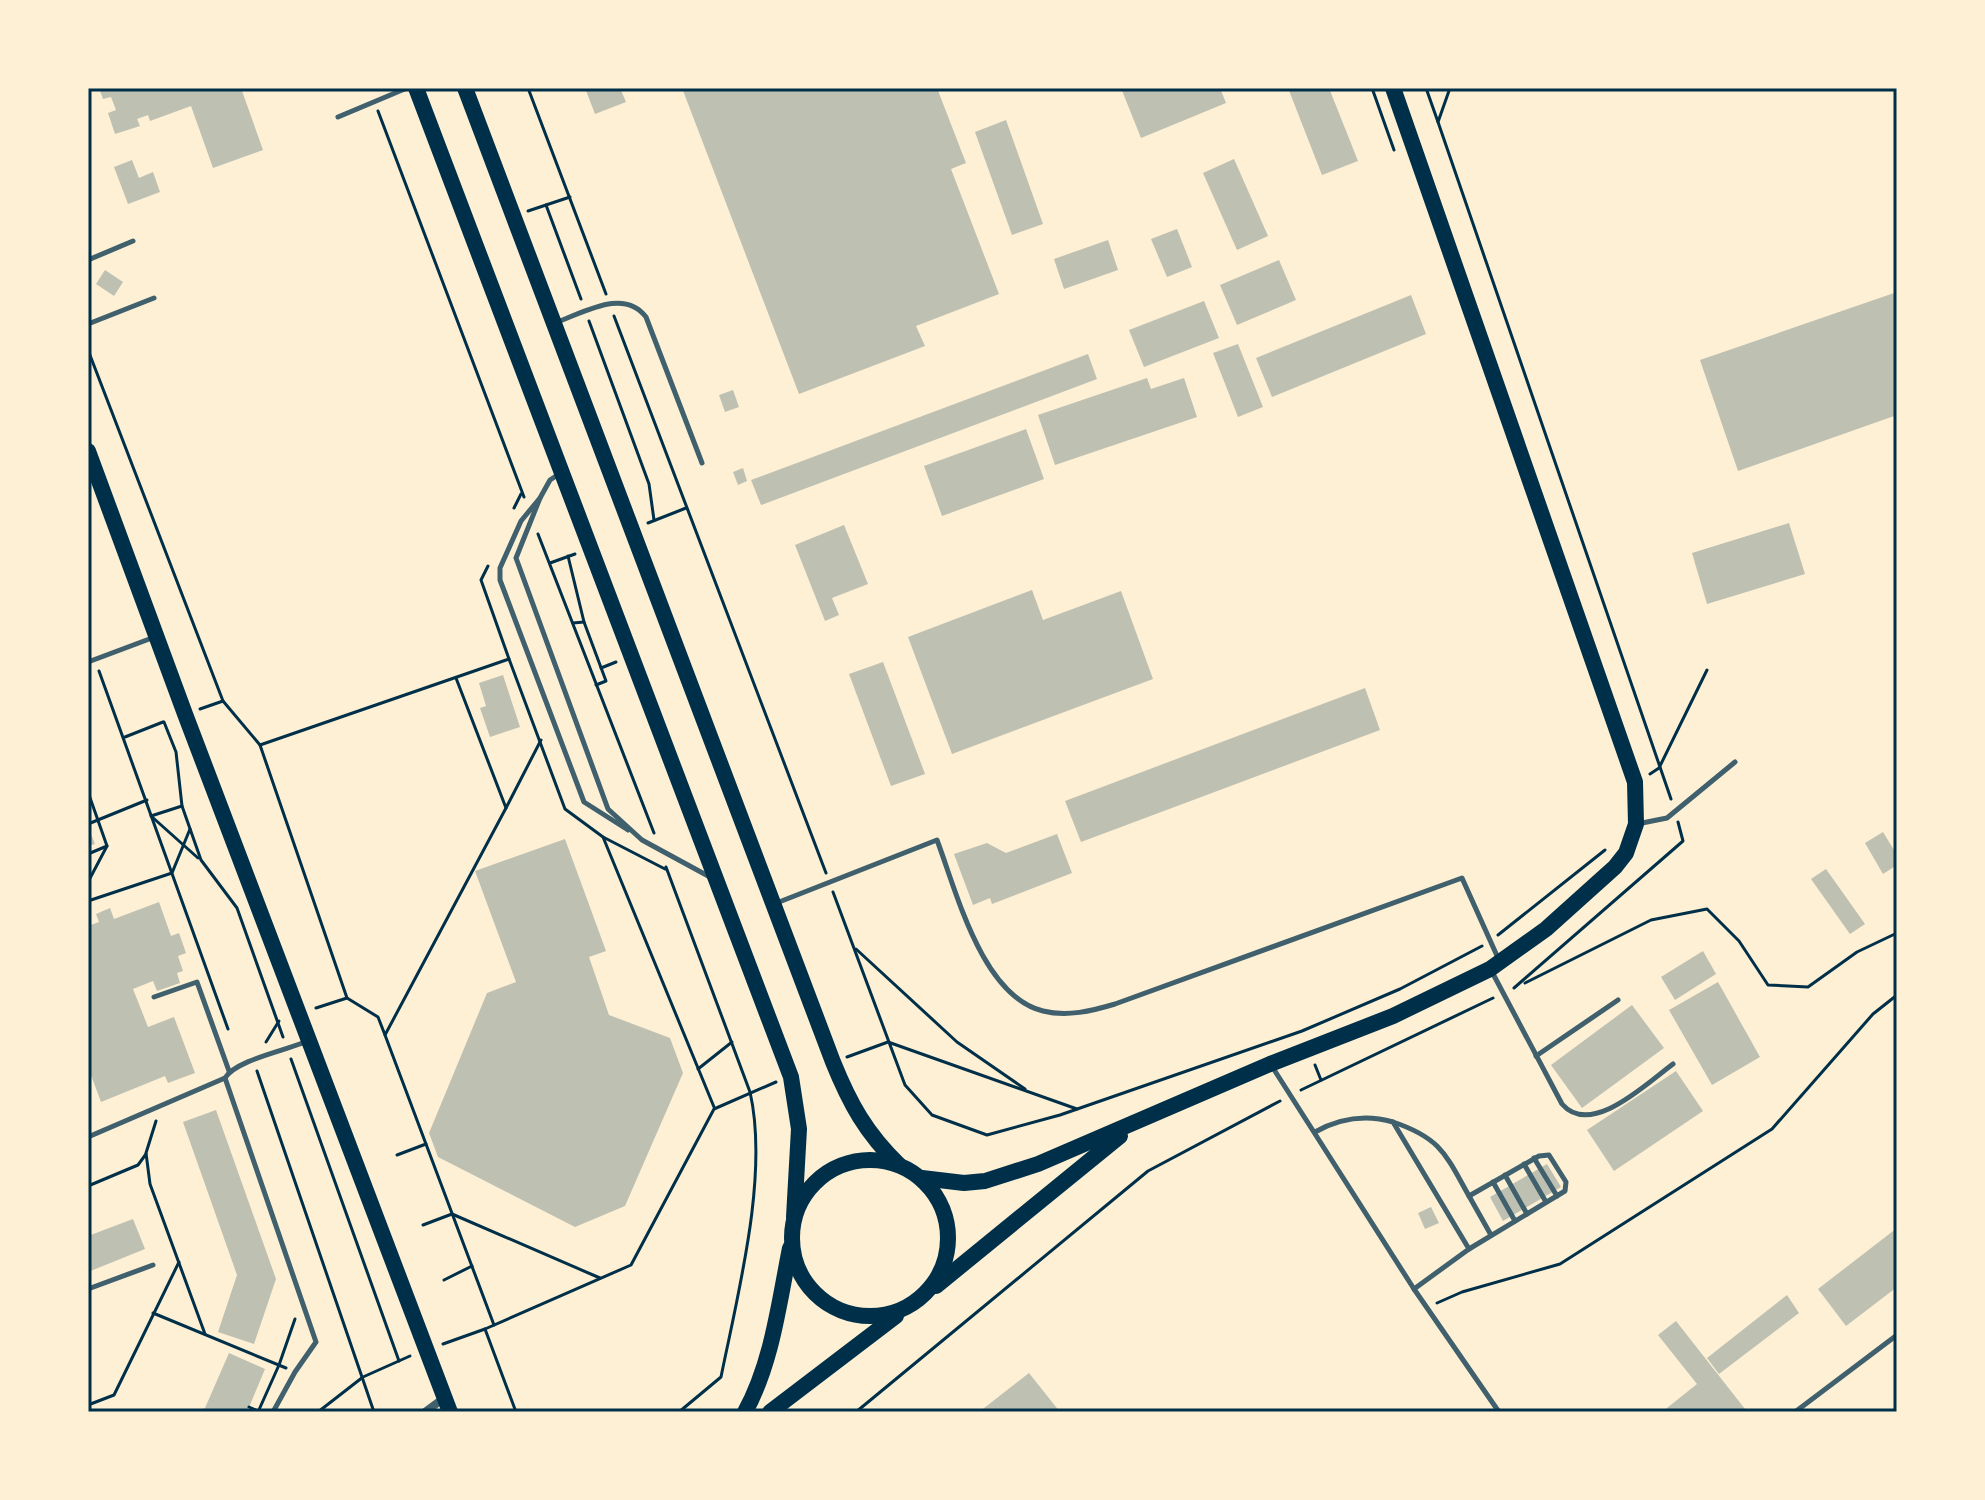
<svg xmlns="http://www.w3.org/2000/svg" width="1985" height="1500" font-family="'PT Serif',serif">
<rect width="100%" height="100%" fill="#fdf0d5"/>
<g fill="#bec0b2">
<path d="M99,88H241L263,150L213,168L191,106L150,121L148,115L137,119L140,126L115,134L108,113L116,110L111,97L103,99Z"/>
<path d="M585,88H620L626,102L595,114Z"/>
<path d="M682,88H937L966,163L951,169L999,294L916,326L925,346L799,394Z"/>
<path d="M1121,88H1220L1226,103L1141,138Z"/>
<path d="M1288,88H1329L1358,161L1322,175Z"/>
<path d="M1006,120L1043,224L1012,235L975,132Z"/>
<path d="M1234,159L1268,236L1237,250L1203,173Z"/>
<path d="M132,160L139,178L153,172L160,192L128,204L114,167Z"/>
<path d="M1177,229L1192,267L1167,277L1151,239Z"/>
<path d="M1108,240L1118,270L1064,289L1054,259Z"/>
<path d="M1279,260L1296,300L1237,325L1220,285Z"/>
<path d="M105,270L123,282L114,296L96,284Z"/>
<path d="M1897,292V415L1738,471L1700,360Z"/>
<path d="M1411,295L1426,334L1272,397L1256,358Z"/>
<path d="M1204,301L1219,338L1144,367L1129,330Z"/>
<path d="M1238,344L1263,407L1238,417L1213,353Z"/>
<path d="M1088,354L1097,379L761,505L751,480Z"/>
<path d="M1147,378L1151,389L1184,378L1197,417L1055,465L1038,415Z"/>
<path d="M733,390L739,407L725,412L719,395Z"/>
<path d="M1026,429L1044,479L942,516L924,466Z"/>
<path d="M743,468L747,481L738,485L733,472Z"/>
<path d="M1789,523L1805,574L1707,604L1692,553Z"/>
<path d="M844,525L868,584L832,598L839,615L825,621L795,545Z"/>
<path d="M1032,590L1043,620L1121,591L1153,679L952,754L908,637Z"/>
<path d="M883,662L925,774L891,786L849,674Z"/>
<path d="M503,675L520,727L490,737L480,708L486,706L479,683Z"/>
<path d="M1365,688L1380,730L1081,842L1065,801Z"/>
<path d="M88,832H90L95,844L88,846Z"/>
<path d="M1883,832L1897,855V865L1883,874L1865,843Z"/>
<path d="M1057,834L1072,873L992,904L990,898L973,905L954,854L987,843L1006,853Z"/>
<path d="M565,839L606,951L589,957L609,1015L670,1038L683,1073L625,1206L575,1227L438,1157L429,1133L487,993L516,982L475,871Z"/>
<path d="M1826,869L1865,924L1850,934L1811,879Z"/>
<path d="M159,902L171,936L179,933L186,953L178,956L183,971L177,973L180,983L157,991L153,981L133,989L148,1027L174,1017L195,1073L168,1083L165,1076L101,1102L88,1067V926L99,922L96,914L110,908L114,919Z"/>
<path d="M1703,951L1716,974L1675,1000L1661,977Z"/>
<path d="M1718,982L1760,1057L1712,1085L1669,1010Z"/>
<path d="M1632,1005L1664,1048L1582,1108L1551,1065Z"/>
<path d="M1676,1071L1703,1111L1614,1171L1587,1130Z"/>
<path d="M216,1110L276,1279L254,1344L218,1332L237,1275L183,1122Z"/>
<path d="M1547,1164L1561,1187L1503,1221L1490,1197Z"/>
<path d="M1431,1207L1439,1223L1425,1229L1418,1213Z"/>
<path d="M133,1219L145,1249L88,1272V1236Z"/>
<path d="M1897,1228V1287L1846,1326L1818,1289Z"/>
<path d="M1787,1295L1799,1313L1719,1374L1707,1358Z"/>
<path d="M1676,1321L1745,1409L1740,1412H1662L1697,1384L1658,1335Z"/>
<path d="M229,1353L265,1369L247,1412H195L205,1408Z"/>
<path d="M1029,1373L1060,1412H979Z"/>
</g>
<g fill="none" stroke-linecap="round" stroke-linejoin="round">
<g stroke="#003049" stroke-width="3">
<path d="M528,88L606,294"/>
<path d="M1372,88L1394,150"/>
<path d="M1426,88L1438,122"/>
<path d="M1450,88L1438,122L1671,799"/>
<path d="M378,111L524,497"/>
<path d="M546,205L581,299"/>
<path d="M528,211L570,197"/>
<path d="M614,316L826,873"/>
<path d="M589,321L649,484L654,520"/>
<path d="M88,350L223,701L260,745L509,659L481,580L488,566"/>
<path d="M514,508L521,494"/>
<path d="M648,523L686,508"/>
<path d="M538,534L654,833"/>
<path d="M568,556L584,622L573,623"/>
<path d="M550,563L575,554"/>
<path d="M584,622L606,681L596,685"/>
<path d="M509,659L565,809L603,837L665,869"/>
<path d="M601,668L616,662"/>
<path d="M99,671L228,1029"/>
<path d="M456,678L506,808L541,740"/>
<path d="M200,709L223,701"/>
<path d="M164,722L176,752L182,806L201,860L237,908L283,1037"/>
<path d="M125,737L163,722"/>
<path d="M260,745L347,998"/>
<path d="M1650,774L1659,768L1707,670"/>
<path d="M88,792L107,846L88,854"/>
<path d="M182,806L151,816L198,858"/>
<path d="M88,824L147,800"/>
<path d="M603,837L714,1107"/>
<path d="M666,867L750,1092C769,1175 738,1293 721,1377L679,1412"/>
<path d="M88,882L107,846"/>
<path d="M833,892L905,1085L932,1115L987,1135L1060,1115L1302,1031L1400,989L1482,946"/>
<path d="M88,901L172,873L190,829"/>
<path d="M1498,935L1605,850"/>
<path d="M856,949L957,1042L1025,1089"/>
<path d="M1525,983L1651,920L1707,909L1739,941L1768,985L1808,987L1857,952L1897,933"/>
<path d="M1514,988L1683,841L1678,822"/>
<path d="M316,1008L347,998L378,1017L385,1035"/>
<path d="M266,1042L279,1021"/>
<path d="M847,1057L888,1042L1077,1109"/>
<path d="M291,1059L399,1361"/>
<path d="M1315,1065L1321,1080"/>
<path d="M698,1069L732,1042"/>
<path d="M257,1071L374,1412"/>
<path d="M1301,1090L1493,998"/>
<path d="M156,1121L146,1153L150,1184L205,1334"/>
<path d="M397,1155L426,1144"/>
<path d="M88,1186L138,1165L146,1154"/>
<path d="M423,1225L452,1214L600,1278"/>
<path d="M444,1280L472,1266"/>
<path d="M1437,1303L1462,1292L1560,1264L1772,1129L1873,1014L1897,995"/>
<path d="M153,1313L286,1368"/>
<path d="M494,1325L385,1035L506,808"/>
<path d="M485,1329L516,1412"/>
<path d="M443,1344L485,1329L631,1265L714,1109L776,1082"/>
<path d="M88,1405L114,1395L179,1262"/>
<path d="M249,1407L258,1411"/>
<path d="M258,1412L279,1365L295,1319"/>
<path d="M318,1412L363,1377L410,1356"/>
<path d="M856,1412L1148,1171L1280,1101"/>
</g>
<g stroke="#3f606c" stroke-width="5">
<path d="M338,117L407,88"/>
<path d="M88,260L133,241"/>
<path d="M557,322C585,312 624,288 646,317L702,463"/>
<path d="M88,324L154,298"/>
<path d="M559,474L550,480L540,498L521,521L500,568V580L584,802L628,830"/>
<path d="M540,498L516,558L608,809L642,840L710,877"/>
<path d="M88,662L152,638"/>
<path d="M1637,824L1667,818L1735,762"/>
<path d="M774,904L937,840C957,893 982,996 1043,1011C1067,1017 1092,1011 1115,1004L1462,878L1498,958"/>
<path d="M1491,970L1562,1104C1591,1138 1647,1083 1673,1064"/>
<path d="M154,997L197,982L229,1071"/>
<path d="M1536,1056L1618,1000"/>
<path d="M1273,1068L1414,1289L1499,1412"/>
<path d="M225,1078L316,1342L295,1372L273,1412"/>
<path d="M1393,1122C1441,1138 1446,1155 1469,1196L1539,1156L1549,1155L1566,1182L1565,1191L1469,1249"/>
<path d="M1315,1132C1340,1118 1365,1114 1393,1122L1469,1249L1414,1289"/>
<path d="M88,1137L225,1078C236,1060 284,1051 305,1042"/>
<path d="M1534,1158L1557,1196"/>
<path d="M1524,1164L1546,1202"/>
<path d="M1505,1175L1527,1214"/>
<path d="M1493,1182L1515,1221"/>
<path d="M1469,1196L1491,1235"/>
<path d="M88,1289L153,1265"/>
<path d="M1795,1412L1897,1335"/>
</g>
<path stroke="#3f606c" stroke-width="8" d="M425,1412L444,1398"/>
<g stroke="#003049" stroke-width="16">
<path d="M416,88L791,1077L799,1129L794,1217"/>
<path d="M465,88L833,1062C850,1104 866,1133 899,1165"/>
<path d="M88,451L185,714L450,1412"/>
<circle cx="870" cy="1238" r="78"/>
<path d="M922,1178L964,1183L985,1181L1038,1164L1270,1064L1393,1016L1490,969L1546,929L1615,867L1626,853L1636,824L1635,782L1393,88"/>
<path d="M936,1286L1120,1136"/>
<path d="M745,1412C772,1363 779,1303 790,1248"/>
<path d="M770,1412L896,1316"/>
</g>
</g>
<rect width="1985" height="1500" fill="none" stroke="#fdf0d5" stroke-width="180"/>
<rect x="90" y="90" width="1805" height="1320" fill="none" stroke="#003049" stroke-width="3"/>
</svg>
